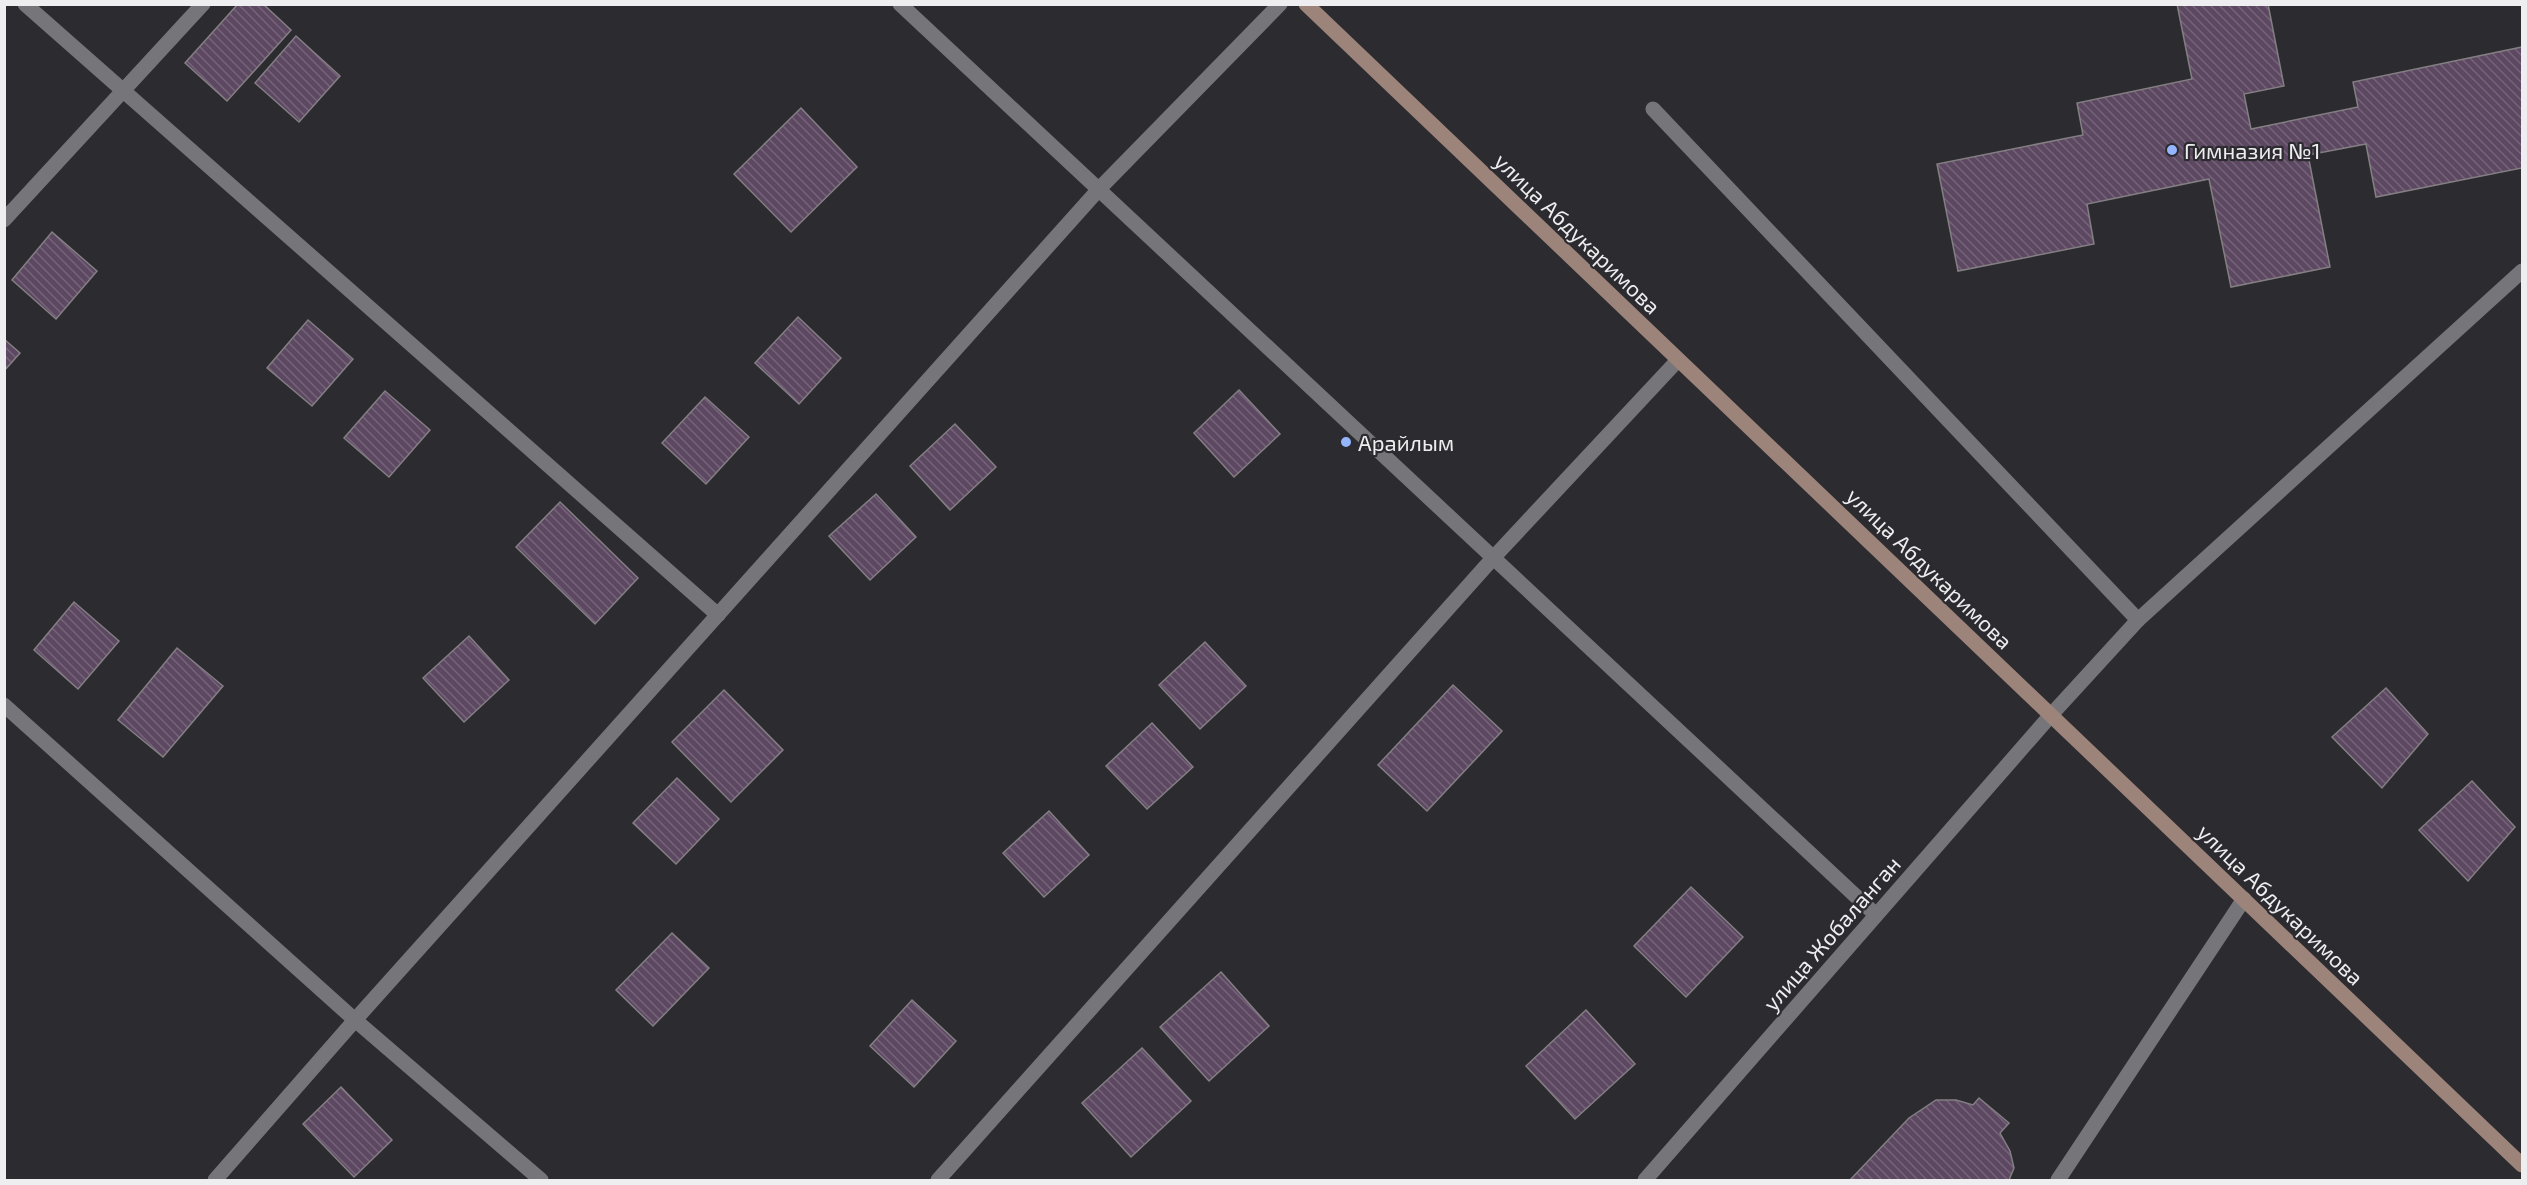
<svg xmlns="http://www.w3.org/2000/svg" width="2527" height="1185" font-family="'Exo 2',sans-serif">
<defs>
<pattern id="building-back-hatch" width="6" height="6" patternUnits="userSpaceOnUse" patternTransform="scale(1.5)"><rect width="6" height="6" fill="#5d4862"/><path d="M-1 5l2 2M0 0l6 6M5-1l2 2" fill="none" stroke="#756379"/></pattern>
</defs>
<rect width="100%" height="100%" fill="#2c2b2f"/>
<g fill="url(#building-back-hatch)" stroke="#837f83" stroke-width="1.5">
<path d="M238,4H263L291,30L227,101L185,63Z"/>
<path d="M2177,4H2268L2284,86L2244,94L2251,129L2358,107L2353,82L2522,47V168L2376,197L2366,144L2308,155L2330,267L2231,287L2209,179L2087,204L2094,244L1958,271L1937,164L2083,135L2077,103L2192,79Z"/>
<path d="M296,36L340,76L299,122L255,83Z"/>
<path d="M801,108L857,167L791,232L734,174Z"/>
<path d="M52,232L97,271L56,319L12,280Z"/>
<path d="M798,317L841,358L799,404L755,363Z"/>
<path d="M308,320L353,359L312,406L267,368Z"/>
<path d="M4,339L20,353L4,371Z"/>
<path d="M1239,390L1280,434L1234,477L1194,433Z"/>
<path d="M385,391L430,430L389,477L344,438Z"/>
<path d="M705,397L749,437L706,484L662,443Z"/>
<path d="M955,424L996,467L950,510L910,466Z"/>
<path d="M876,494L916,537L870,580L829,536Z"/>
<path d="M560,502L638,578L595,624L516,547Z"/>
<path d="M74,602L119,641L78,689L34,650Z"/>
<path d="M469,636L509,680L464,722L423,678Z"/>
<path d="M1205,642L1246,686L1200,729L1159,685Z"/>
<path d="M177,648L223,686L163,757L118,720Z"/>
<path d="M1453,685L1502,731L1427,811L1378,765Z"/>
<path d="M2386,688L2428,734L2382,788L2332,737Z"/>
<path d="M724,690L783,750L731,802L672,742Z"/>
<path d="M1152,723L1193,767L1147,809L1106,766Z"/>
<path d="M677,778L719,819L676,864L633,823Z"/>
<path d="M2472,781L2515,827L2468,881L2419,830Z"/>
<path d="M1049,811L1089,855L1044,897L1003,853Z"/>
<path d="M1691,887L1743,937L1686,997L1634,946Z"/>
<path d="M672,933L709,968L653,1026L616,990Z"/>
<path d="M1221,972L1269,1026L1209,1081L1160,1027Z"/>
<path d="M912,1000L956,1041L914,1087L870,1046Z"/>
<path d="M1586,1010L1635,1064L1575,1119L1526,1066Z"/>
<path d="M1142,1048L1191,1101L1131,1157L1082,1103Z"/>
<path d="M341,1087L392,1140L354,1177L303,1124Z"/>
<path d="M1979,1098L2009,1123L2000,1133L2010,1151L2014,1168L2009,1180H1850L1909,1118L1936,1100H1956L1973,1105Z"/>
</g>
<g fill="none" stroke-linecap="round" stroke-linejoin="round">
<g stroke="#76767a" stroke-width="15">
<path d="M25,4L718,615"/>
<path d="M900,4L1876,915"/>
<path d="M1653,109L2138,620"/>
<path d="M4,220L203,4"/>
<path d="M4,705L355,1020L541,1180"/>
<path d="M2051,715L2138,620L2522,271"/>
<path d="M215,1180L355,1020L1100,188L1280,4"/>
<path d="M938,1180L1494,557L1678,360"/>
<path d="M2058,1180L2244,899"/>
</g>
<path stroke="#76767a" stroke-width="15" d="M1645,1180L2051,715"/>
<path stroke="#9c847b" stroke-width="15" d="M1306,4L2522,1165"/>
</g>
<g fill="#95b6fd" stroke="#2c2b2f" stroke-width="2">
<circle cx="2172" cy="150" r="6"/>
<circle cx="1346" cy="442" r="6"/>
</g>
<g text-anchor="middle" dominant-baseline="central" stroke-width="4.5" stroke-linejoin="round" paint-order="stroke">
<g font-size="22" fill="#eeedf0" stroke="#2c2b2f" text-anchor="start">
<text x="2184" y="150">Гимназия №1</text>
<text x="1358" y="442">Арайлым</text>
</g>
<g font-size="22" fill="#eeedf0" stroke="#2c2b2f">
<text transform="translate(1578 233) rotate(44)">улица Абдукаримова</text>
<text transform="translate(1930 568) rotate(44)">улица Абдукаримова</text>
<text transform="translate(2281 904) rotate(44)">улица Абдукаримова</text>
<text transform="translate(1831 933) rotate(-49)">улица Жобаланган</text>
</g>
</g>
<rect width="2527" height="1185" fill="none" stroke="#eeedf0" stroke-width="12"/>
</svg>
